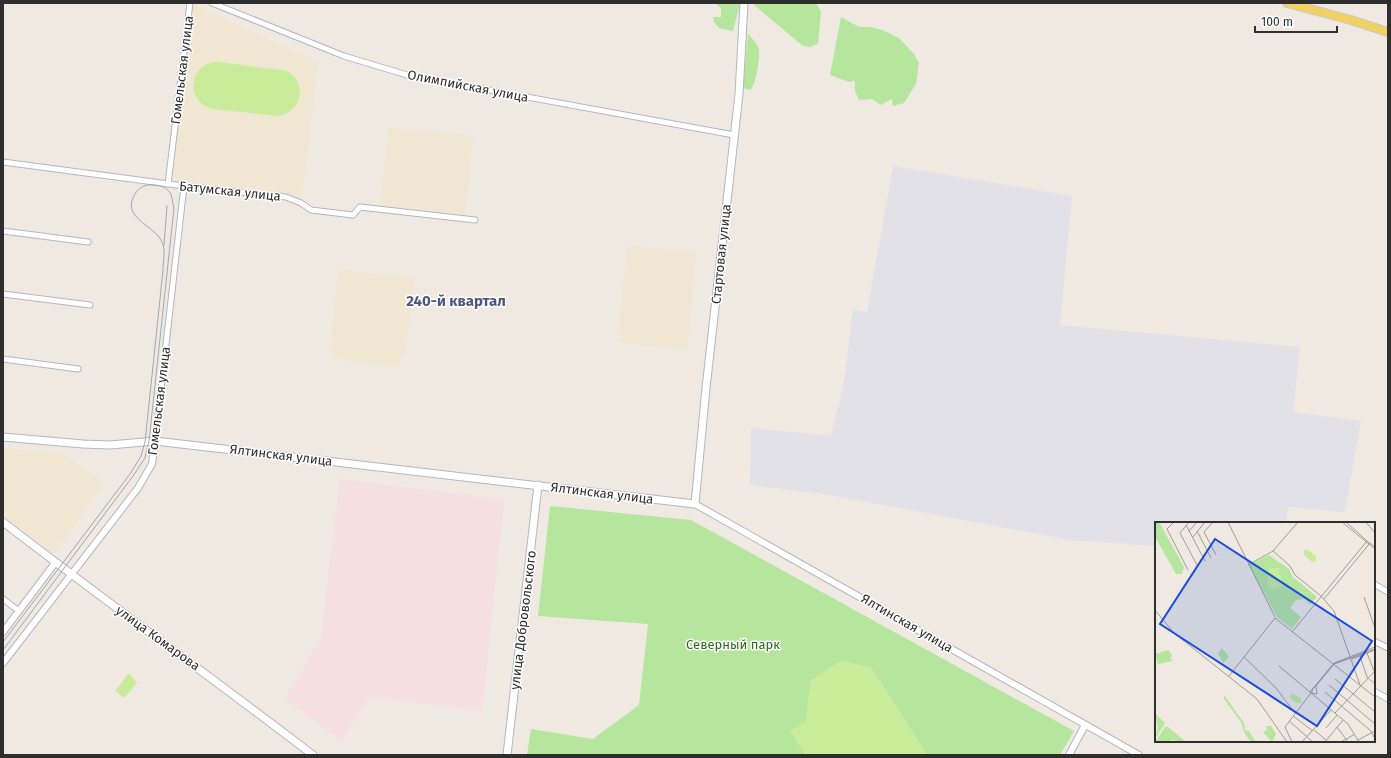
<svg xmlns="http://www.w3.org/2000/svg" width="1391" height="758" font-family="'Fira Sans',sans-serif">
<rect width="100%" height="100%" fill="#efe9e1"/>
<path fill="#e3e1e8" d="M893,166L1072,196L1060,325L1300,347L1293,412L1361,421L1345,512L1288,507L1286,523H1156V546L1070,540L824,494L750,485L751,428L831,436L844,382L853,310L867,312Z"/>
<g fill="#f0e6d1">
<path d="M192,3L318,62L302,195L177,181L173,178Z"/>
<path d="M389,127L473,136L465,215L380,207Z"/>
<path d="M627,246L696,252L687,349L618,342Z"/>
<path d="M338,270L414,278L406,348L397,367L330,358Z"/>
<path d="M3,448L64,454L104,483L54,554L3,515Z"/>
</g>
<path fill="#f5dfe0" d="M340,479L504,500L482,711L370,697L341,741L285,699L321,638Z"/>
<g fill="#b6e59e">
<path d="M715,3H740L733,31L719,28L714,22L713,17H721V8Z"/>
<path d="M754,3H816L821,12L818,43L811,47L803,46L754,5Z"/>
<path d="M841,17L859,27H870L882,30L899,38L914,54L919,63L916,84L904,103L893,106L892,99L881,105L872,99L859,100L855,91V81L849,82L830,75Z"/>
<path d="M748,33C751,38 757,43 759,49C760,56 756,87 750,90L743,88Z"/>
<path d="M550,506L691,520L1074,731L1060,755H927L871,668L841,661L811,681L806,721L791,731L806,755H527L531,729L593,739L639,705L648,624L538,616Z"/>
</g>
<g fill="#c9ec9a">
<path d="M218,62L287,71C308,83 302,111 279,116L213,109C184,102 189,62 218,62Z"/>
<path d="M841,661L871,668L927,755H806L790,731L806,721L811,681Z"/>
<path d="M129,673L137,683L124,698L115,691Z"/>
</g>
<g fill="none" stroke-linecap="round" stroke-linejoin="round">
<defs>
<g id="minor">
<path d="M212,3L344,56L407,75L734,135"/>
<path d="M3,162L184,186L286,197L301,203L311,210L353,215L360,207L475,220"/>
<path d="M168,184L190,3"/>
<path d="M3,231L88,242"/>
<path d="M3,294L90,305"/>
<path d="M3,359L78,369"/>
<path d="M155,441L184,186"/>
<path d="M1374,584L1388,592"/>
<path d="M3,599L19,611"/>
<path d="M1374,641L1388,648"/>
<path d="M1374,691L1388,699"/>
</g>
<g id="tertiary">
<path d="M695,504L1139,755"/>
<path d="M3,632L55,563"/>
<path d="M3,663L138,488L152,464L155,441"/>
<path d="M1069,755L1085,725"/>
</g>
<g id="secondary">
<path d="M3,437L83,444L110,445L155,441L695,504L706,388L739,94L744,3"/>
<path d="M3,522C105,601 210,676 313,755"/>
<path d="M507,755L538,485"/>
</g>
<path id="primary" d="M1287,3L1351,20L1388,32"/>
</defs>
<use href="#minor" stroke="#b4b7c1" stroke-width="7"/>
<use href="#tertiary" stroke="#b4b7c1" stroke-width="8"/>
<use href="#secondary" stroke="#b4b7c1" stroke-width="9"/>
<use href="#primary" stroke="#c9c9c9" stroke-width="10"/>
<use href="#minor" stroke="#fff" stroke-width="5"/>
<use href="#tertiary" stroke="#fff" stroke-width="6"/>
<use href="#secondary" stroke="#fff" stroke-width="7"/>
<use href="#primary" stroke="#f2d163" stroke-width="8"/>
<g stroke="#a3a6b8" stroke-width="1">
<path d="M164,245L167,206"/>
<path d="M3,642L130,474L141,456L145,442L163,270C163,261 166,250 162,242C155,225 120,218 135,194C139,187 146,184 153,185C161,185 167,188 171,194L174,208L149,441L145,458L133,476L3,650"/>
</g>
</g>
<g text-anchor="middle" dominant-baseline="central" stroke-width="3" stroke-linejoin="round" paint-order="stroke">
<g font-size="13" fill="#2e2e2e" stroke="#fff">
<text transform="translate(182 70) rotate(-83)">Гомельская улица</text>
<text transform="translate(468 86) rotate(11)">Олимпийская улица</text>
<text transform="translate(230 191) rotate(6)">Батумская улица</text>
<text transform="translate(721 254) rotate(-84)">Стартовая улица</text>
<text transform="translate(159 401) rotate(-83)">Гомельская улица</text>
<text transform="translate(281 455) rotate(7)">Ялтинская улица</text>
<text transform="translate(602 493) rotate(7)">Ялтинская улица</text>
<text transform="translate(523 620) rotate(-83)">улица Добровольского</text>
<text transform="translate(907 623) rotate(30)">Ялтинская улица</text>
<text transform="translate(158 638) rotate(36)">улица Комарова</text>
</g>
<g font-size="13" fill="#2c6e1b" stroke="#fff">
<text x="733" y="644">Северный парк</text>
</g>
<g font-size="15" font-weight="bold" fill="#4d5680" stroke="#fff">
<text x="456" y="301">240-й квартал</text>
</g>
</g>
<g transform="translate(1155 522)">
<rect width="220" height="220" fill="#efe9e1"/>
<path d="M0,0H4L29,45L27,52H21L0,15ZM114,33L134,47L137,54L162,75L155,83L149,77L141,78L135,86L146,95L137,107L122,95L94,43ZM67,126L74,135L68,141L63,131ZM14,128L17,134L15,137L18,139L3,142L0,132ZM69,173L89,201L90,208L94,209L101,220H96L90,212L86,200L69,177ZM0,191L10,201L0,217L3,205ZM111,204H116L121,212L117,220L108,210L112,208ZM10,205H13L31,220L16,218L15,220H0Z" fill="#b6e59e"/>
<path d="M149,28H153L161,34V39L157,40L149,33ZM116,46H124V53H126V64L120,68L113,65V49ZM136,171L146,176V181H142L135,176Z" fill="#c9ec9a"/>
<path fill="none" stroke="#a29e99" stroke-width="1" d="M19,0L12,7L33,48M34,0L25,11L42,43M58,0L49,10L61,33M73,0L120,95M187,0L220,27M191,0L212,19M211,0L220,11M31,3L50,39M34,9L42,0M42,9L56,36M38,15L50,0M118,29L135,44L140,53L166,74M93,43L118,29L143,0M166,74L179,89L205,163M209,75L220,106M169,77L215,21M0,88L19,111L102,177L132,220M137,110L212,19L220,25M220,127L179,142L157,168V171L162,172L161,164L179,142L220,127M212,131L219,149M205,134L212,155L220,162M89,135L121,166L140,191M197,137L220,128M124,144L193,202L204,220M74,154L120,96L220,175M180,157L220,190M174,163L220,202M155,170L179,141L220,125M170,170L216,209L220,217M180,191L220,149M138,194L158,209M134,199L158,220M182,205L193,220M171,206L182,193M159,208L171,218M203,218L220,209M137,220L130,205L156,171M147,220L176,188M170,220L188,198M186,220L200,212"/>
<path fill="#1d4ed8" fill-opacity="0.15" stroke="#1d4ed8" stroke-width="2" d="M60,17L217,119L162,204L5,102Z"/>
<rect width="220" height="220" fill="none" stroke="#2e2e2e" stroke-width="2"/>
</g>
<rect width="1391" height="758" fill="none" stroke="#2e2e2e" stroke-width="8"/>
<path d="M1255 26v6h82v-6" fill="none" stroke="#2e2e2e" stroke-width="2"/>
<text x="1261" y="26" font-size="12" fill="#2e2e2e" stroke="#ffffff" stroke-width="3" paint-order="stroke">100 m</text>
</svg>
